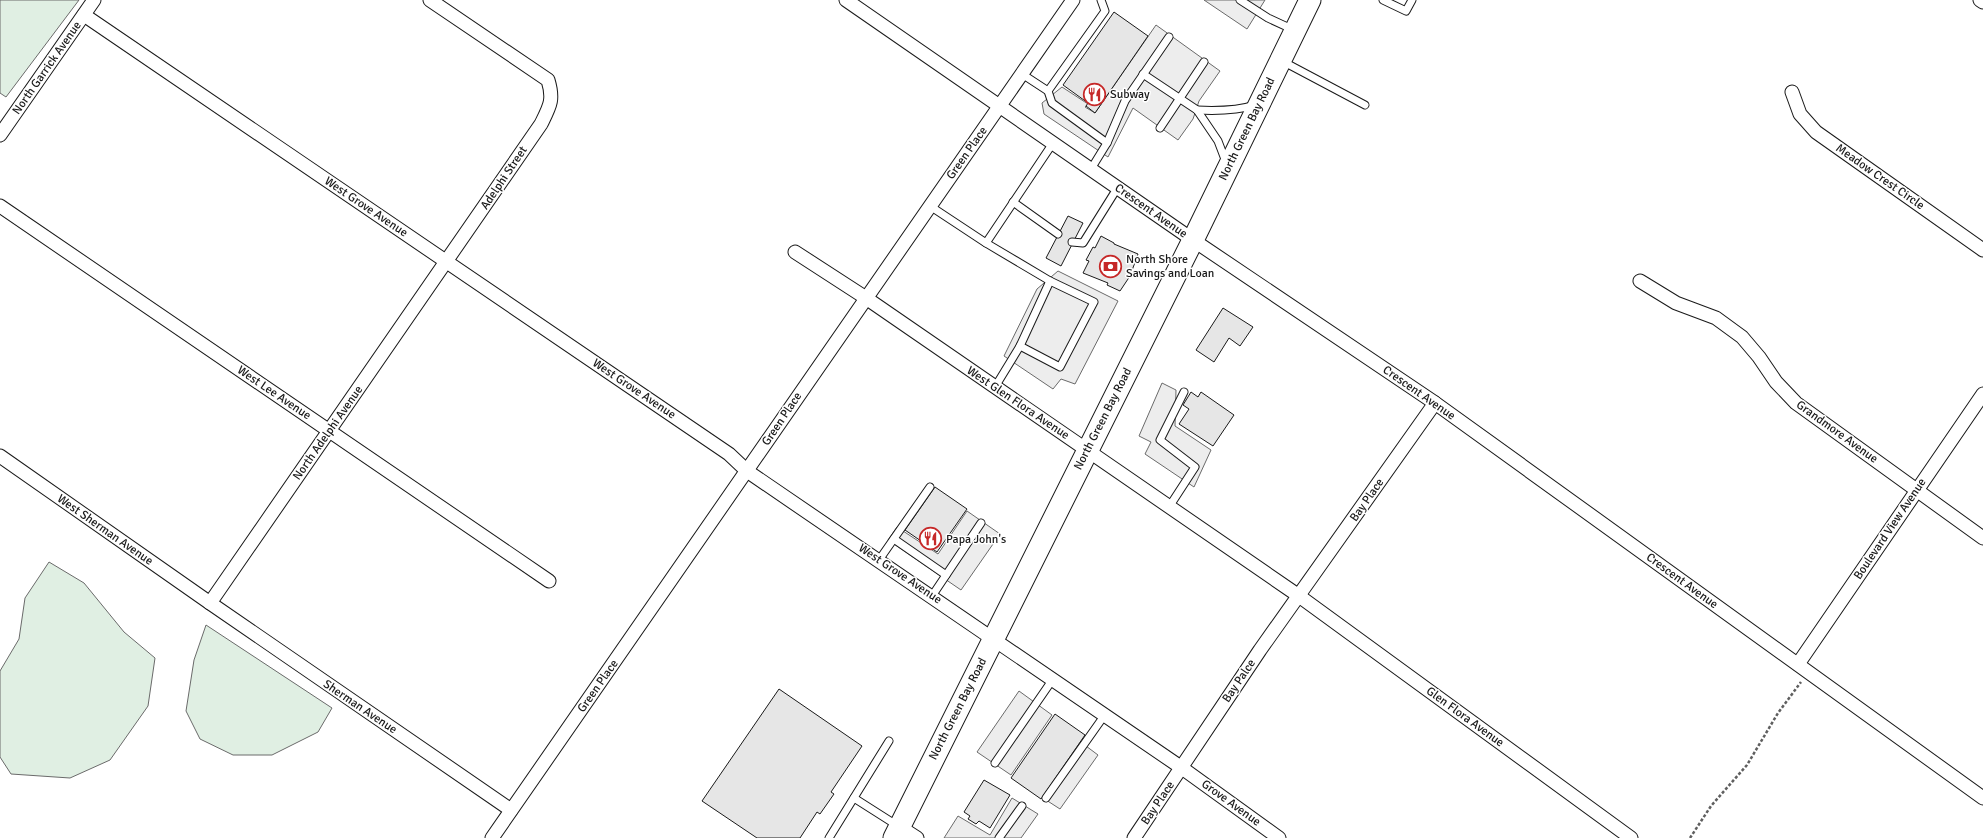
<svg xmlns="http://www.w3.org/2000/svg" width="1983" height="838" font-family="Signika,sans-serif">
<rect width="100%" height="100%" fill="#fff"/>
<g fill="#e0efe3" stroke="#6a6a6a">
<path d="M0,0H79L6,97L0,93Z"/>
<path d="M49,562L84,583L124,632L155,658L148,706L110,760L70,778L11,774L0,757V671L19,639L25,598Z"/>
<path d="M206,625L332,708L318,732L272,755H233L200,739L186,711L194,660Z"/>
</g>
<g fill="#ededed" stroke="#6a6a6a">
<path d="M1204,0H1265L1247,29Z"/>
<path d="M1156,25L1220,71L1199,101L1193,119L1178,140L1133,108L1108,157L1044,114L1042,103L1062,87L1088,104L1085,107L1095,113Z"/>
<path d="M1058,271L1118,301L1075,384L1061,379L1053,389L1004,356L1037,289Z"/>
<path d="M1162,383L1176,390L1175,426L1211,450L1194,487L1145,454L1151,442L1139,436Z"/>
<path d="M967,511L1000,534L961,590L888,540L897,527L938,554Z"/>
<path d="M1019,691L1052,715L1011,775L977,752Z"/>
<path d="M1082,743L1098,755L1060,809L1043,798Z"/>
<path d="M1012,798L1038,814L1021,838H944L958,816L990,835Z"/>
</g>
<g fill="#e6e6e6" stroke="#1a1a1a">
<path d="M1114,12L1148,36L1095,113L1086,106L1088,103L1063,85Z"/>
<path d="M1068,216L1083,223L1061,266L1046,258Z"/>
<path d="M1101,236L1114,243V244L1138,254L1130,276L1120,291L1107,285L1108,283L1083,273L1089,261L1086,260L1093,247L1095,248Z"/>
<path d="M1223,308L1253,327L1240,346L1229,338L1214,362L1196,350Z"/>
<path d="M1191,392L1198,397L1201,392L1234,415L1213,446L1179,424L1189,409L1183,405Z"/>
<path d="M935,487L967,509L937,552L905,530Z"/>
<path d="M779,689L862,746L831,792L834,794L820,814L817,812L800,838H757L702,801Z"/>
<path d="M1055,714L1085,735L1041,799L1011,778Z"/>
<path d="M984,780L1010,795L990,828L979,821L976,824L968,819L970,816L964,812Z"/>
</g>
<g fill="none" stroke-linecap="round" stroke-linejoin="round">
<defs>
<g id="service">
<path d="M1240,0L1268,18L1294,30"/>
<path d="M1383,0L1406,11L1412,0"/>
<path d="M1282,61L1365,105"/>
<path d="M1022,74L1048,91L1052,103L1107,143"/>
<path d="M1143,74L1197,110L1218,141L1226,162"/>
<path d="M1048,91L1105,11L1101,0"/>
<path d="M1197,110C1217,111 1236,111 1255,105"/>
<path d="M1160,128L1204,62"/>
<path d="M1091,169L1107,143L1125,101L1169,37"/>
<path d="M1013,202L1058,234"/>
<path d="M930,206L986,243L1053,143"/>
<path d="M1072,242L1083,243L1118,187"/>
<path d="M986,243L1050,281L1094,302L1060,367L1020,346"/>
<path d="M995,387L1020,346L1050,281"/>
<path d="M1169,507L1195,467L1160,440L1184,392"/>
<path d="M894,539L946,575"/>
<path d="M879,560L930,487"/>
<path d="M932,596L981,523"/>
<path d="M995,763L1053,679"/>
<path d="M854,798L898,826"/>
<path d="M1046,798L1104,716"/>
<path d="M829,838L889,741"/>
<path d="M999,838L1022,806"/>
</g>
<g id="minor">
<path d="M846,0L1193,240L1435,403L1983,798"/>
<path d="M1980,0L1983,2"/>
<path d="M84,15L729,454L747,471L1182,768L1279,838"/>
<path d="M1792,92L1800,114L1816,132L1983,250"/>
<path d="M0,135L94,0"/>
<path d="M0,206L549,581"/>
<path d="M795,252L866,298L1299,596L1631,838"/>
<path d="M1640,281L1676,303L1716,318L1742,337L1759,357L1776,382L1796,403L1983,538"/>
<path d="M0,456L210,603L511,810"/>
<path d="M210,603L541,124C550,106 554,100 548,80L430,0"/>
<path d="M1798,664L1983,394"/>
<path d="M900,827L917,838"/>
<path d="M492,838L1073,0"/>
<path d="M1134,838L1260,650L1435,403"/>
</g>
<path id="primary" d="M894,838L1193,240L1310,0"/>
</defs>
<use href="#service" stroke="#1a1a1a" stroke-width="9"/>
<use href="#minor" stroke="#1a1a1a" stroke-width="15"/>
<use href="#primary" stroke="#1a1a1a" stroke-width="23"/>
<path stroke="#5f5f5f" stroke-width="2.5" stroke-dasharray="3 2" stroke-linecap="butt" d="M1690,838L1711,806L1747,765L1778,713L1801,682"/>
<use href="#service" stroke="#fff" stroke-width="7"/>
<use href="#minor" stroke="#fff" stroke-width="13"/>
<use href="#primary" stroke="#fff" stroke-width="21"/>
</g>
<defs>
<symbol id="restaurant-ring" viewBox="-11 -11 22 22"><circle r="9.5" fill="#fff" stroke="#c62828" stroke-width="1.5"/><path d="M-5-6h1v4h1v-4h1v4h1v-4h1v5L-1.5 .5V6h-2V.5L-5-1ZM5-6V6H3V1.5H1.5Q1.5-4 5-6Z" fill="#c62828"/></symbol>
<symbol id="bank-ring" viewBox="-11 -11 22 22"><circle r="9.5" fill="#fff" stroke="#c62828" stroke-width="1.5"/><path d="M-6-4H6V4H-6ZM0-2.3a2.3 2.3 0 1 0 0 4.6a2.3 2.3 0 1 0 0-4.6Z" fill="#c62828"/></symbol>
</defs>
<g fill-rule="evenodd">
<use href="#restaurant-ring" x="1082" y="82" width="25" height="25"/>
<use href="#bank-ring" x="1098" y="254" width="25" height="25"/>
<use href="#restaurant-ring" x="918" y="526" width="25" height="25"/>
</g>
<g text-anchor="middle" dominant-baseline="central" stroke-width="3" stroke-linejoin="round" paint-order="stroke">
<g font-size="12" fill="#1a1a1a" stroke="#fff">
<text transform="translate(47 68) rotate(-55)">North Garrick Avenue</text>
<text transform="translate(1247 129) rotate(-64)">North Green Bay Road</text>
<text transform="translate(967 153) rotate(-55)">Green Place</text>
<text transform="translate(1880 177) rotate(35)">Meadow Crest Circle</text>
<text transform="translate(504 178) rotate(-56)">Adelphi Street</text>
<text transform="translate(366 207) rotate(34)">West Grove Avenue</text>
<text transform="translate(1151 211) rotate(35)">Crescent Avenue</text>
<text transform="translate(634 389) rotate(34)">West Grove Avenue</text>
<text transform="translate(274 393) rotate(34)">West Lee Avenue</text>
<text transform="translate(1419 393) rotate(35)">Crescent Avenue</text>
<text transform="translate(1018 403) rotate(34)">West Glen Flora Avenue</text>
<text transform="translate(782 419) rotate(-56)">Green Place</text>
<text transform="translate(1103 419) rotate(-63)">North Green Bay Road</text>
<text transform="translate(1837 432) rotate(36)">Grandmore Avenue</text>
<text transform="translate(328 433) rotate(-55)">North Adelphi Avenue</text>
<text transform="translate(1367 500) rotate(-55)">Bay Place</text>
<text transform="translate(1890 529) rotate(-56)">Boulevard View Avenue</text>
<text transform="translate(105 530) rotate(35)">West Sherman Avenue</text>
<text transform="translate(900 574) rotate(34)">West Grove Avenue</text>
<text transform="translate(1682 581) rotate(36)">Crescent Avenue</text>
<text transform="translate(1239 681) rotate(-56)">Bay Palce</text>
<text transform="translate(598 686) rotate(-55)">Green Place</text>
<text transform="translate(360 707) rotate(34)">Sherman Avenue</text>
<text transform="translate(958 709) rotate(-63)">North Green Bay Road</text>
<text transform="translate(1465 717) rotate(36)">Glen Flora Avenue</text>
<text transform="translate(1158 803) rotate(-56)">Bay Place</text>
<text transform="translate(1231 803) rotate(36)">Grove Avenue</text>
</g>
<g font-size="12" fill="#1a1a1a" stroke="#fff" text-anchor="start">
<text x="1110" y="94">Subway</text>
<text x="1126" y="259">North Shore<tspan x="1126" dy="14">Savings and Loan</tspan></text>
<text x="946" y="539">Papa John's</text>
</g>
</g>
</svg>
